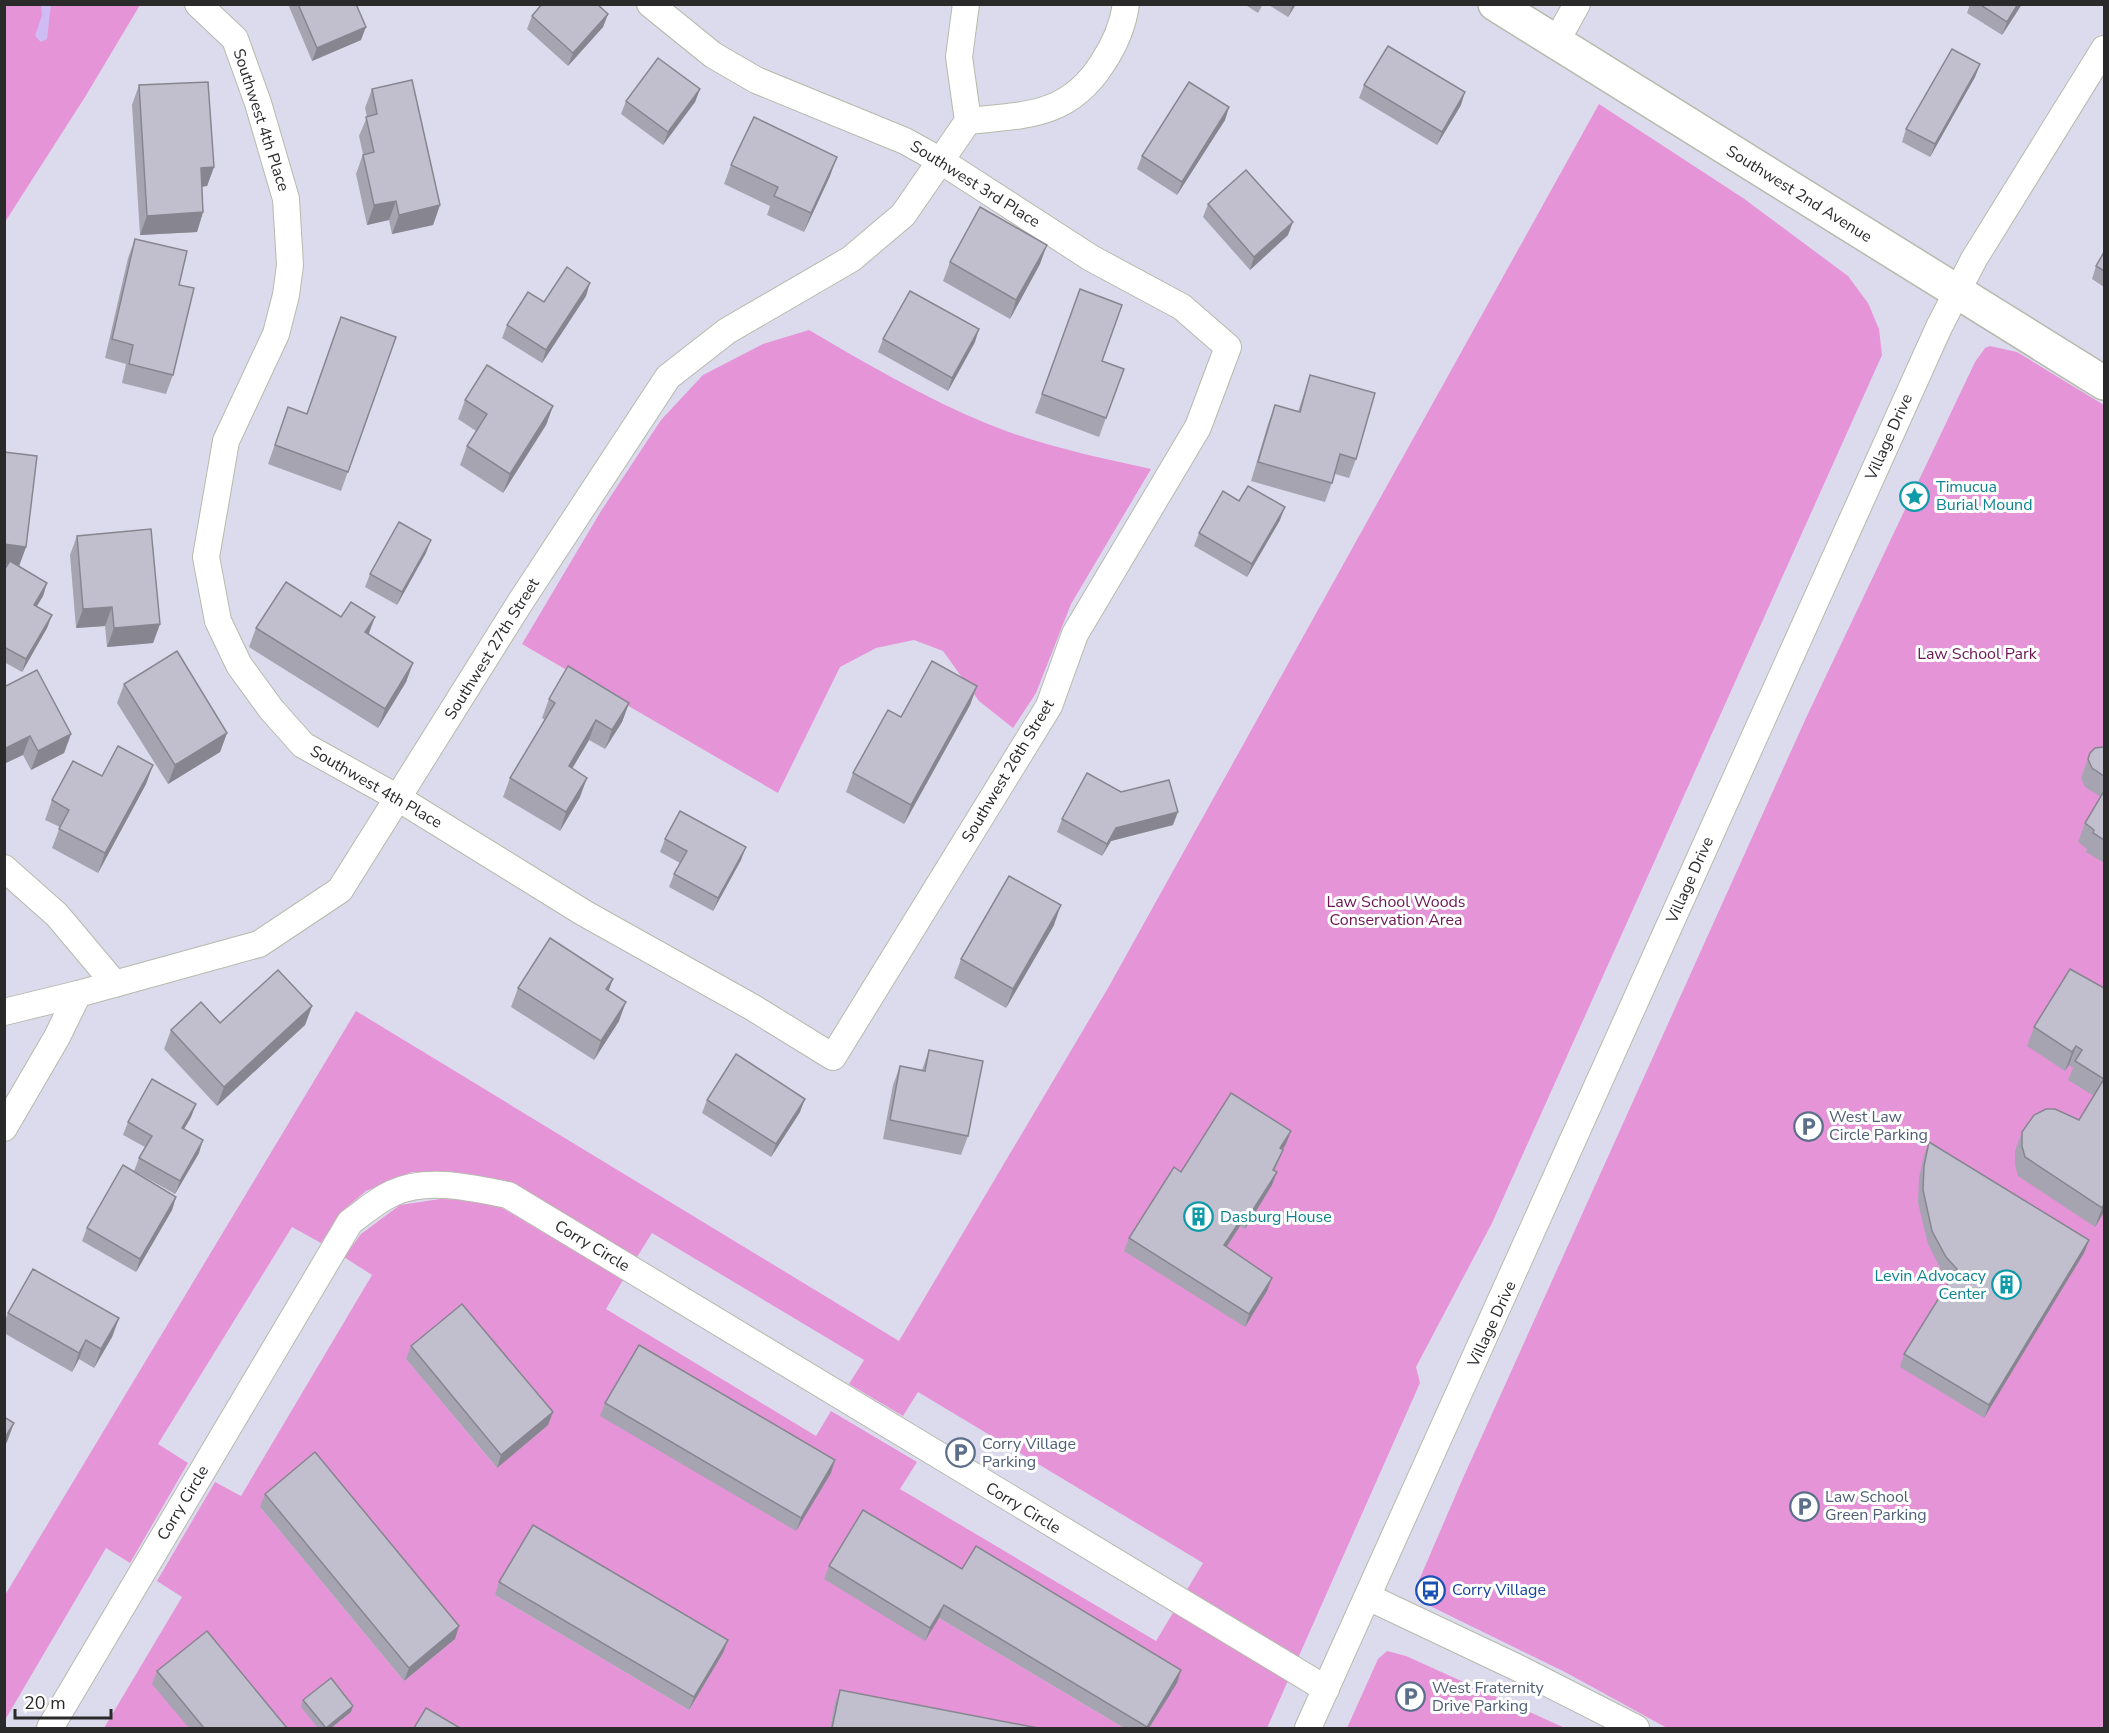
<svg xmlns="http://www.w3.org/2000/svg" width="2109" height="1733" font-family="'Nunito Sans',sans-serif">
<rect width="100%" height="100%" fill="#dcdbed"/>
<g fill="#e694d8" fill-rule="evenodd">
<path d="M4,5H140L85,97L5,222Z"/>
<path d="M1599,104L1743,198L1848,276L1868,303L1879,329L1882,355L1492,1223L1416,1367L1420,1383L1267,1728H1149L1176,1683L971,1559L939,1618L1124,1728H967L835,1703L830,1728H331L351,1712L319,1728H104L182,1597L157,1581L215,1482L241,1496L372,1275L344,1257L361,1234L400,1205L440,1199L474,1200L502,1208L623,1280L606,1309L816,1436L831,1411L917,1462L900,1489L1156,1641L1203,1563L918,1392L903,1416L849,1384L864,1360L652,1233L637,1257L511,1184L476,1175L441,1172H412L366,1191L342,1211L321,1243L292,1227L158,1444L188,1463L130,1563L106,1548L5,1720V1595L356,1011L899,1341L1108,988ZM407,1360L548,1425L496,1467ZM260,1507L454,1640L404,1681ZM495,1595L723,1653L689,1710Z"/>
<path d="M809,330C867,364 925,398 988,424C1039,445 1097,457 1151,469L1071,604L1036,693L1013,728L979,701L943,651L914,640L876,648L840,667L778,793L522,644L601,511L661,420L703,375L763,344Z"/>
<path d="M1990,346L2017,352L2104,405V1728H1667L1565,1672L1428,1605L1419,1597L1417,1585L1463,1478L1806,718L1975,362L1985,348Z"/>
<path d="M1387,1651L1406,1656L1565,1728H1347L1378,1659Z"/>
</g>
<path fill="#d0bcf4" d="M41,5H51L47,39L41,42L35,36L42,15Z"/>
<g fill="none" stroke-linecap="round" stroke-linejoin="round">
<defs>
<g id="street">
<path d="M198,4L235,39L258,103L286,199L290,265L286,295L276,334L226,441L206,557L218,621L239,665L271,709L303,745L398,798L584,913L752,1007L833,1057L1049,706L1075,634L1198,427L1228,347L1182,307L1091,258L941,161L905,141L756,80L713,55L650,4"/>
<path d="M1556,42L1577,4"/>
<path d="M968,121C1025,115 1068,117 1102,64C1114,46 1123,26 1126,4"/>
<path d="M4,868L57,915L115,984"/>
<path d="M4,1012L78,994"/>
<path d="M4,1128L57,1037L78,994L259,944L340,890L521,601L668,377L727,331L851,259L903,215L968,121L959,57L966,4"/>
<path d="M1368,1597L1516,1667L1636,1728"/>
<path d="M50,1728L350,1222C364,1212 377,1200 393,1193C427,1177 472,1188 508,1195L1326,1689"/>
<path d="M1308,1728L1939,327L1974,259L2104,49"/>
</g>
<path id="secondary" d="M1495,4L2104,383"/>
</defs>
<use href="#street" stroke="#b6baab" stroke-width="28"/>
<use href="#secondary" stroke="#b6baab" stroke-width="36"/>
<use href="#street" stroke="#fff" stroke-width="26"/>
<use href="#secondary" stroke="#fff" stroke-width="33"/>
</g>
<g fill="#a6a4b1">
<path d="M288,4H356L361,40L312,61Z"/>
<path d="M1244,4H1263L1258,13Z"/>
<path d="M1267,4H1296L1288,17Z"/>
<path d="M1970,4H2022L2002,35L1967,13Z"/>
<path d="M608,14L603,27L568,66L527,29L532,16Z"/>
<path d="M1980,64L1975,77L1930,157L1902,142L1906,129Z"/>
<path d="M139,85L214,167L207,186L202,187L203,212L197,232L140,235L132,105Z"/>
<path d="M1364,85L1461,105L1437,145L1359,98Z"/>
<path d="M372,89L440,205L433,225L392,234L389,220L367,225L356,174L363,154L359,136L367,117L365,108Z"/>
<path d="M700,89L695,102L663,145L621,114L626,101Z"/>
<path d="M1229,107L1225,120L1177,195L1137,169L1142,156Z"/>
<path d="M731,165L830,176L804,232L767,215L770,206L724,184Z"/>
<path d="M1208,204L1288,235L1250,270L1203,217Z"/>
<path d="M135,239L179,285L173,375L166,394L122,383L126,364L105,358L128,258Z"/>
<path d="M2104,252V287L2092,279L2096,266Z"/>
<path d="M950,262L1040,264L1010,319L943,281Z"/>
<path d="M1080,289L1102,361L1124,369L1099,437L1035,413Z"/>
<path d="M586,296L542,363L502,338L507,325Z"/>
<path d="M396,337L341,491L268,464L288,407L307,414Z"/>
<path d="M883,339L975,342L948,391L878,352Z"/>
<path d="M1310,375L1356,459L1349,478L1335,474L1325,502L1251,481L1268,424L1275,405L1298,412Z"/>
<path d="M465,400L553,406L546,425L503,493L460,465L467,446L476,431L458,419Z"/>
<path d="M4,452L26,547L19,566L47,583L43,596L36,607L52,615L47,628L22,672L4,662V570L8,565L4,564Z"/>
<path d="M1239,501L1280,520L1247,577L1194,546L1199,533Z"/>
<path d="M77,536L160,624L153,643L107,647L105,626L76,628L70,555Z"/>
<path d="M426,553L397,605L365,587L370,574Z"/>
<path d="M256,628L369,634L413,663L406,682L378,728L249,647Z"/>
<path d="M124,684L227,733L220,752L168,784L117,703Z"/>
<path d="M977,686L970,705L904,824L846,792L853,773L901,717Z"/>
<path d="M4,687L71,734L64,753L31,770L23,755Z"/>
<path d="M549,699L629,703L622,722L605,749L589,740L572,768L580,797L560,831L503,797L510,778L545,720L542,718Z"/>
<path d="M2104,747V863L2086,852L2087,849L2078,842L2085,823L2101,797L2085,787L2081,778L2090,753Z"/>
<path d="M153,765L146,784L98,873L52,848L60,827L45,820L52,800L102,776Z"/>
<path d="M1062,819L1173,825L1111,841L1102,856L1057,832Z"/>
<path d="M665,839L741,860L713,911L669,887L674,874L680,863L660,852Z"/>
<path d="M1054,925L1006,1008L954,978L961,959Z"/>
<path d="M613,979L608,990L619,1021L594,1060L511,1007L518,988Z"/>
<path d="M2104,988V1212L2095,1227L2018,1176L2015,1165V1151L2022,1132L2079,1120L2094,1096L2068,1080L2073,1068L2069,1065L2065,1071L2027,1046L2034,1027Z"/>
<path d="M312,1006L305,1025L217,1106L164,1049L171,1030L220,1023Z"/>
<path d="M929,1050L968,1136L961,1155L883,1139L893,1085L900,1066L922,1070Z"/>
<path d="M707,1100L800,1112L771,1157L702,1113Z"/>
<path d="M196,1104L191,1117L184,1129L199,1153L175,1194L134,1171L139,1158L145,1147L123,1135L128,1122Z"/>
<path d="M1929,1142L2089,1240L2084,1253L1984,1418L1900,1367L1904,1354L1950,1280L1941,1270L1928,1244L1918,1203L1919,1178L1924,1155Z"/>
<path d="M1286,1144L1283,1150L1275,1171L1272,1185L1245,1229L1240,1226L1227,1247L1272,1278L1267,1291L1245,1327L1124,1251L1129,1238L1181,1172Z"/>
<path d="M176,1197L172,1210L136,1272L82,1241L87,1228Z"/>
<path d="M8,1313L119,1318L112,1337L94,1368L79,1359L72,1372L4,1333V1323Z"/>
<path d="M411,1346L553,1412L548,1425L497,1468L406,1359Z"/>
<path d="M605,1403L831,1473L796,1531L600,1416Z"/>
<path d="M265,1494L455,1639L404,1681L260,1507Z"/>
<path d="M829,1566L962,1569L1181,1670L1177,1683L1149,1728H1124L939,1618L925,1641L824,1579Z"/>
<path d="M499,1582L728,1640L723,1653L689,1710L495,1595Z"/>
<path d="M157,1671L287,1728H189L152,1684Z"/>
<path d="M840,1690L1038,1728H830L835,1702Z"/>
<path d="M303,1700L351,1712L331,1728H318L301,1707Z"/>
</g>
<g fill="#878690">
<path d="M1293,4H1296L1288,17Z"/>
<path d="M2018,4H2022L2002,35L2007,22Z"/>
<path d="M608,14L603,27L568,66L573,53Z"/>
<path d="M366,27L361,40L312,61L317,48Z"/>
<path d="M1980,64L1975,77L1930,157L1935,144Z"/>
<path d="M700,89L695,102L663,145L668,132Z"/>
<path d="M1465,92L1461,105L1437,145L1442,132Z"/>
<path d="M1229,107L1225,120L1177,195L1182,182Z"/>
<path d="M837,157L830,176L804,232L811,213Z"/>
<path d="M214,167L207,186L194,187L201,168Z"/>
<path d="M396,201L389,220L367,225L374,205Z"/>
<path d="M440,205L433,225L392,234L399,215Z"/>
<path d="M203,212L197,232L140,235L147,216Z"/>
<path d="M1293,222L1288,235L1250,270L1254,257Z"/>
<path d="M1047,245L1040,264L1010,319L1016,300Z"/>
<path d="M590,283L586,296L542,363L546,350Z"/>
<path d="M979,329L975,342L948,391L952,378Z"/>
<path d="M553,406L546,425L503,493L510,474Z"/>
<path d="M1285,507L1280,520L1247,577L1252,564Z"/>
<path d="M431,540L426,553L397,605L402,592Z"/>
<path d="M4,544L26,547L19,566L4,564Z"/>
<path d="M47,583L43,596L30,618L34,605Z"/>
<path d="M112,607L105,626L76,628L83,609Z"/>
<path d="M52,615L47,628L22,672L26,659Z"/>
<path d="M375,617L368,636L365,632Z"/>
<path d="M160,624L153,643L107,647L114,628Z"/>
<path d="M413,663L406,682L378,728L385,709Z"/>
<path d="M977,686L970,705L904,824L911,805Z"/>
<path d="M629,703L622,722L605,749L612,730Z"/>
<path d="M596,720L589,740L562,786L569,766Z"/>
<path d="M227,733L220,752L168,784L175,765Z"/>
<path d="M71,734L64,753L31,770L38,751Z"/>
<path d="M30,736L23,755L4,764V749Z"/>
<path d="M153,765L146,784L98,873L105,853Z"/>
<path d="M587,778L580,797L560,831L566,812Z"/>
<path d="M1178,812L1173,825L1111,841L1102,856L1107,844L1116,828Z"/>
<path d="M746,847L741,860L713,911L718,898Z"/>
<path d="M1061,905L1054,925L1006,1008L1013,989Z"/>
<path d="M613,979L606,998V989Z"/>
<path d="M626,1002L619,1021L594,1060L601,1041Z"/>
<path d="M312,1006L305,1025L217,1106L224,1087Z"/>
<path d="M2076,1046L2069,1065L2065,1071L2072,1052Z"/>
<path d="M805,1099L800,1112L771,1157L776,1144Z"/>
<path d="M196,1104L191,1117L177,1141L182,1128Z"/>
<path d="M1291,1131L1286,1144L1275,1161L1280,1148Z"/>
<path d="M203,1140L199,1153L175,1194L180,1181Z"/>
<path d="M1277,1172L1272,1185L1245,1229L1249,1216Z"/>
<path d="M176,1197L172,1210L136,1272L140,1259Z"/>
<path d="M2104,1204V1212L2095,1227L2102,1208Z"/>
<path d="M1245,1213L1240,1226L1219,1258L1224,1245Z"/>
<path d="M2089,1240L2084,1253L1984,1418L1989,1405Z"/>
<path d="M1272,1278L1267,1291L1245,1327L1249,1314Z"/>
<path d="M119,1318L112,1337L94,1368L101,1349Z"/>
<path d="M86,1340L79,1359L72,1372L79,1353Z"/>
<path d="M553,1412L548,1425L497,1468L501,1455Z"/>
<path d="M14,1423L7,1442L4,1446V1439Z"/>
<path d="M835,1460L831,1473L796,1531L801,1518Z"/>
<path d="M944,1605L939,1618L925,1641L930,1628Z"/>
<path d="M459,1626L455,1639L404,1681L409,1668Z"/>
<path d="M728,1640L723,1653L689,1710L694,1697Z"/>
<path d="M1181,1670L1177,1683L1149,1728H1147Z"/>
<path d="M353,1706L351,1712L331,1728H325Z"/>
</g>
<g fill="#c1bfce" stroke="#878690" stroke-width="1.5">
<path d="M298,4H356L366,27L317,48Z"/>
<path d="M542,4H597L608,14L573,53L532,16Z"/>
<path d="M1979,4H2018L2007,22Z"/>
<path d="M1388,46L1465,92L1442,132L1364,85Z"/>
<path d="M1952,49L1980,64L1935,144L1906,129Z"/>
<path d="M658,58L700,89L668,132L626,101Z"/>
<path d="M412,80L440,205L399,215L396,201L374,205L363,155L374,152L366,117L377,114L372,89Z"/>
<path d="M208,82L214,167L201,168L203,212L147,216L139,85Z"/>
<path d="M1189,82L1229,107L1182,182L1142,156Z"/>
<path d="M754,117L837,157L811,213L774,196L778,187L731,165Z"/>
<path d="M1246,170L1293,222L1254,257L1208,204Z"/>
<path d="M980,207L1047,245L1016,300L950,262Z"/>
<path d="M135,239L187,251L179,285L194,288L173,375L129,364L133,345L112,339Z"/>
<path d="M2104,252V271L2096,266Z"/>
<path d="M567,267L590,283L546,350L507,325L528,292L544,302Z"/>
<path d="M1080,289L1122,305L1102,361L1124,369L1106,418L1042,394Z"/>
<path d="M910,291L979,329L952,378L883,339Z"/>
<path d="M341,317L396,337L348,472L275,445L288,407L307,414Z"/>
<path d="M487,365L553,406L510,474L467,446L487,414L465,400Z"/>
<path d="M1310,375L1375,393L1356,459L1340,454L1332,483L1258,462L1275,405L1300,412Z"/>
<path d="M4,452L37,456L26,547L4,544Z"/>
<path d="M1248,486L1285,507L1252,564L1199,533L1223,491L1239,501Z"/>
<path d="M399,522L431,540L402,592L370,574Z"/>
<path d="M151,529L160,624L114,628L112,607L83,609L77,536Z"/>
<path d="M10,561L47,583L34,605L52,615L26,659L4,647V570Z"/>
<path d="M286,582L341,617L351,602L375,617L365,632L413,663L385,709L256,628Z"/>
<path d="M177,651L227,733L175,765L124,684Z"/>
<path d="M932,661L977,686L911,805L853,773L888,710L901,717Z"/>
<path d="M568,666L629,703L612,730L596,720L569,766L587,778L566,812L510,778L555,703L549,699Z"/>
<path d="M37,670L71,734L38,751L30,736L4,749V687Z"/>
<path d="M118,746L153,765L105,853L59,829L69,810L52,800L73,761L102,776Z"/>
<path d="M2103,747H2104V776L2092,768L2088,759L2090,753L2095,748Z"/>
<path d="M1087,773L1121,792L1169,780L1178,812L1116,828L1107,844L1062,819Z"/>
<path d="M2104,791V840L2093,833L2094,830L2085,823Z"/>
<path d="M680,811L746,847L718,898L674,874L687,851L665,839Z"/>
<path d="M1009,876L1061,905L1013,989L961,959Z"/>
<path d="M550,938L613,979L606,989L626,1002L601,1041L518,988Z"/>
<path d="M2070,969L2104,988V1204L2102,1208L2025,1157L2022,1146V1132L2034,1115L2046,1109H2055L2079,1120L2104,1079L2075,1061L2082,1050L2076,1046L2072,1052L2034,1027Z"/>
<path d="M278,970L312,1006L224,1087L171,1030L201,1002L220,1023Z"/>
<path d="M929,1050L983,1061L968,1136L890,1120L900,1066L925,1071Z"/>
<path d="M736,1054L805,1099L776,1144L707,1100Z"/>
<path d="M152,1079L196,1104L182,1128L203,1140L180,1181L139,1158L152,1136L128,1122Z"/>
<path d="M1231,1093L1291,1131L1280,1148L1283,1150L1273,1170L1277,1172L1249,1216L1245,1213L1224,1245L1272,1278L1249,1314L1129,1238L1174,1167L1181,1172Z"/>
<path d="M1929,1142L2089,1240L1989,1405L1904,1354L1957,1269L1946,1257L1932,1231L1923,1190L1924,1166Z"/>
<path d="M123,1165L176,1197L140,1259L87,1228Z"/>
<path d="M33,1269L119,1318L101,1349L86,1340L79,1353L8,1313Z"/>
<path d="M462,1304L553,1412L501,1455L411,1346Z"/>
<path d="M639,1345L835,1460L801,1518L605,1403Z"/>
<path d="M4,1417L14,1423L4,1439Z"/>
<path d="M315,1452L459,1626L409,1668L265,1494Z"/>
<path d="M863,1510L962,1569L976,1546L1181,1670L1147,1727L944,1605L930,1628L829,1566Z"/>
<path d="M533,1525L728,1640L694,1697L499,1582Z"/>
<path d="M207,1631L287,1728H204L157,1671Z"/>
<path d="M331,1678L353,1706L326,1728L303,1700Z"/>
<path d="M840,1690L1038,1728H832Z"/>
<path d="M426,1708L460,1728H414Z"/>
</g>
<defs>
<symbol id="sight-ring" viewBox="-11 -11 22 22"><circle r="9.5" fill="#fff" stroke="#0f9aa8" stroke-width="1.5"/><path d="M0-6L1.8-2.2L6-1.7L2.9 1.2L3.7 5.4L0 3.3L-3.7 5.4L-2.9 1.2L-6-1.7L-1.8-2.2Z" fill="#0f9aa8"/></symbol>
<symbol id="parking-ring" viewBox="-11 -11 22 22"><circle r="9.5" fill="#fff" stroke="#5c6f8a" stroke-width="1.5"/><path d="M-3.5-5.5H1a3.5 3.5 0 0 1 0 7H-1V5.5H-3.5ZM-1-3.4V-.6H.8a1.4 1.4 0 0 0 0-2.8Z" fill="#5c6f8a"/></symbol>
<symbol id="building-ring" viewBox="-11 -11 22 22"><circle r="9.5" fill="#fff" stroke="#0f9aa8" stroke-width="1.5"/><path d="M-4-6H4V6H1V3H-1V6H-4ZM-2.5-4.3h1.7v1.8h-1.7ZM.8-4.3h1.7v1.8H.8ZM-2.5-1h1.7V.8h-1.7ZM.8-1h1.7V.8H.8Z" fill="#0f9aa8"/></symbol>
<symbol id="bus-ring" viewBox="-11 -11 22 22"><circle r="9.5" fill="#fff" stroke="#1a4fb4" stroke-width="1.5"/><path d="M-5-6H5V4H4V6H2V4H-2V6H-4V4H-5ZM-3.5-4V0h7V-4ZM-3.5 1.2v1.5H-2V1.2ZM2 1.2v1.5H3.5V1.2Z" fill="#1a4fb4"/></symbol>
</defs>
<g fill-rule="evenodd">
<use href="#sight-ring" x="1898" y="480" width="33" height="33"/>
<use href="#parking-ring" x="1792" y="1110" width="33" height="33"/>
<use href="#building-ring" x="1182" y="1200" width="33" height="33"/>
<use href="#building-ring" x="1990" y="1268" width="33" height="33"/>
<use href="#parking-ring" x="944" y="1436" width="33" height="33"/>
<use href="#parking-ring" x="1788" y="1490" width="33" height="33"/>
<use href="#bus-ring" x="1414" y="1574" width="33" height="33"/>
<use href="#parking-ring" x="1394" y="1680" width="33" height="33"/>
</g>
<g text-anchor="middle" dominant-baseline="central" stroke-width="6" stroke-linejoin="round" paint-order="stroke">
<g font-size="16" fill="#2a2a2a" stroke="#fff">
<text transform="translate(261 120) rotate(72)">Southwest 4th Place</text>
<text transform="translate(975 184) rotate(32)">Southwest 3rd Place</text>
<text transform="translate(1799 194) rotate(32)">Southwest 2nd Avenue</text>
<text transform="translate(1889 437) rotate(-66)">Village Drive</text>
<text transform="translate(492 649) rotate(-58)">Southwest 27th Street</text>
<text transform="translate(1008 771) rotate(-59)">Southwest 26th Street</text>
<text transform="translate(376 787) rotate(30)">Southwest 4th Place</text>
<text transform="translate(1690 880) rotate(-66)">Village Drive</text>
<text transform="translate(592 1246) rotate(31)">Corry Circle</text>
<text transform="translate(1492 1324) rotate(-65)">Village Drive</text>
<text transform="translate(183 1503) rotate(-59)">Corry Circle</text>
<text transform="translate(1023 1508) rotate(31)">Corry Circle</text>
</g>
<g font-size="16" fill="#0d838f" stroke="#fff" text-anchor="start">
<text x="1936" y="487">Timucua<tspan x="1936" dy="18">Burial Mound</tspan></text>
<text x="1220" y="1217">Dasburg House</text>
<text x="1986" y="1276" text-anchor="end">Levin Advocacy<tspan x="1986" dy="18">Center</tspan></text>
</g>
<g font-size="16" fill="#6a1650" stroke="#fff">
<text x="1977" y="654">Law School Park</text>
<text x="1396" y="902">Law School Woods<tspan x="1396" dy="18">Conservation Area</tspan></text>
</g>
<g font-size="16" fill="#4e5e75" stroke="#fff" text-anchor="start">
<text x="1829" y="1117">West Law<tspan x="1829" dy="18">Circle Parking</tspan></text>
<text x="982" y="1444">Corry Village<tspan x="982" dy="18">Parking</tspan></text>
<text x="1825" y="1497">Law School<tspan x="1825" dy="18">Green Parking</tspan></text>
<text x="1432" y="1688">West Fraternity<tspan x="1432" dy="18">Drive Parking</tspan></text>
</g>
<g font-size="16" fill="#164399" stroke="#fff" text-anchor="start">
<text x="1452" y="1590">Corry Village</text>
</g>
</g>
<rect width="2109" height="1733" fill="none" stroke="#2a2a2a" stroke-width="12"/>
<path d="M15 1709v9h96v-9" fill="none" stroke="#2a2a2a" stroke-width="3"/>
<text x="24" y="1709" font-size="18" fill="#2a2a2a" stroke="#ffffff" stroke-width="4.5" paint-order="stroke">20 m</text>
</svg>
